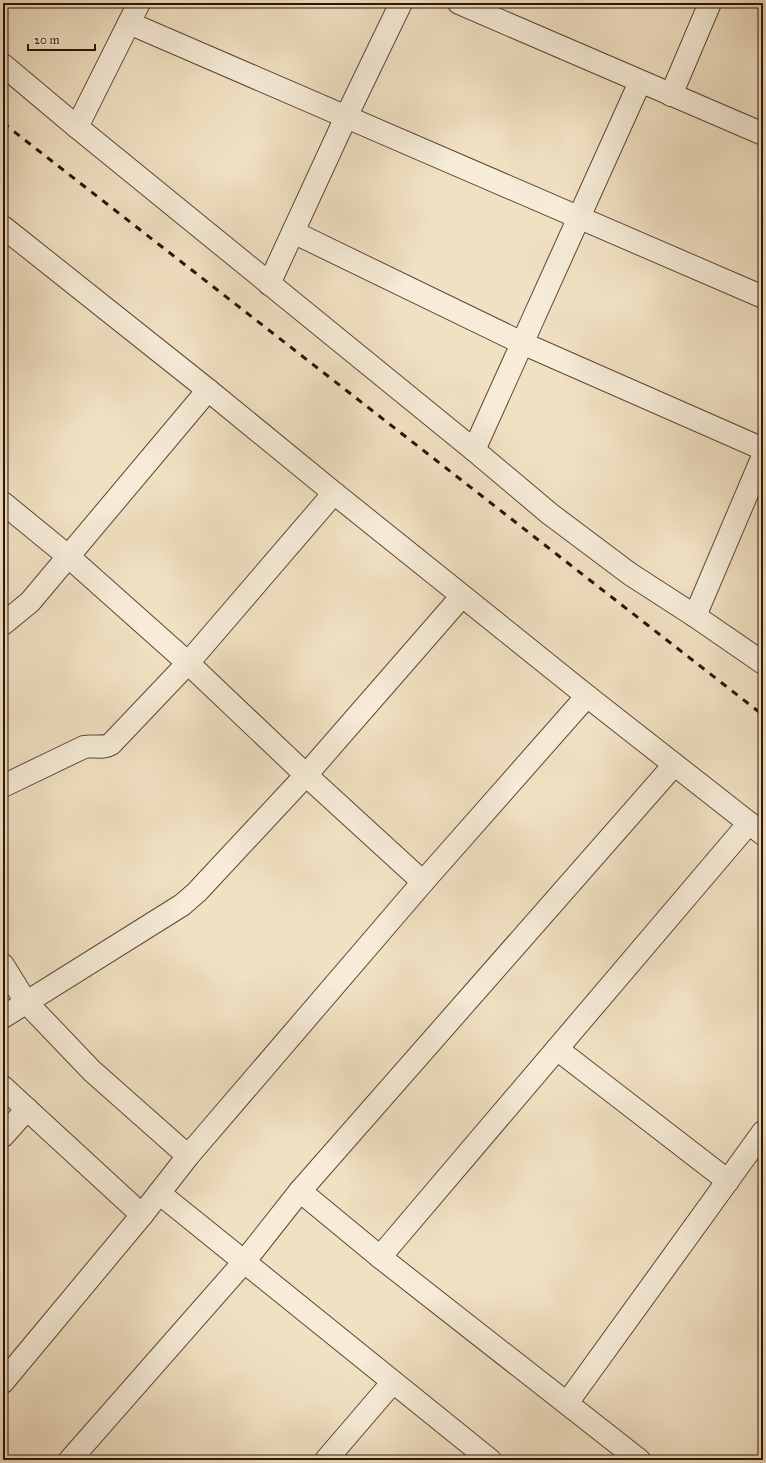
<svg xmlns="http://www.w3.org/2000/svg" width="766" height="1463" font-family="'IM FELL Great Primer',serif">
<rect width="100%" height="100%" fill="#f1e1c3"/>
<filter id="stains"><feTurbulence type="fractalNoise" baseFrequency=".005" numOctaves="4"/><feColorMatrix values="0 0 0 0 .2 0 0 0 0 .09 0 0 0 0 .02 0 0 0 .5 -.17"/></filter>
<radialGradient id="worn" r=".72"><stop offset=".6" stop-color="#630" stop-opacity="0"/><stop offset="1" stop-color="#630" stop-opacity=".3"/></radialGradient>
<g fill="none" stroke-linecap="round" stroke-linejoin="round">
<defs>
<g id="minor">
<path d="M459,3L763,134"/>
<path d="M129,23L763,297"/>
<path d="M3,65L77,127L474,450L550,514L630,574L695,616L763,663"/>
<path d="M671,95L710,3"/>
<path d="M77,127L139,3"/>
<path d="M3,227L208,390L334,493L587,696L763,834"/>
<path d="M293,232L522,343L763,449"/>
<path d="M269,284L346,117L401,3"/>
<path d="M474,450L640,82"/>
<path d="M3,503L69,557L188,663L306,775L423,882"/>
<path d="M695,616L763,456"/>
<path d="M3,624L30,602L208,390"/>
<path d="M3,786L84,747C93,745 103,749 111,744L188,663L334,493"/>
<path d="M3,965L26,1002L92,1071L188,1156"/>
<path d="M3,1017L182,905L197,892L306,775L462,596"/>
<path d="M557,1049L728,1181"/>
<path d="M3,1087L142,1215"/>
<path d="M3,1136L27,1109"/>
<path d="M300,1191L380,1257L749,823"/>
<path d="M159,1193L490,1460"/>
<path d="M380,1257L639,1460"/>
<path d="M3,1382L142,1215L188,1156L423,882L587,696"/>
<path d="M567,1403L763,1132"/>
<path d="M70,1460L244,1262L300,1191L674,765"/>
<path d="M326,1460L393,1382"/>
</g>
</defs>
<use href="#minor" stroke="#5d4635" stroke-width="24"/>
<use href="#minor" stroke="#f6ecd8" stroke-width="22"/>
<path stroke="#2c1206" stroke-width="3" stroke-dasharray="7 7" stroke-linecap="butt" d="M3,123L763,715"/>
</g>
<rect width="766" height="1463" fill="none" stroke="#f1e1c3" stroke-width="16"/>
<rect x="4" y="4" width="758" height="1455" fill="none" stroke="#2c1206" stroke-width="2"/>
<rect x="8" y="8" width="750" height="1447" fill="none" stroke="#2c1206"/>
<path d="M28 44v6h67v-6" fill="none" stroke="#2c1206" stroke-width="2"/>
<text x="34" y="44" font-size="12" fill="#2c1206" stroke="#f6ecd8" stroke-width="3" paint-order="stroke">20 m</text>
<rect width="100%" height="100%" filter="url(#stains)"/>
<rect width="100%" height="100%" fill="url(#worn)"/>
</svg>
